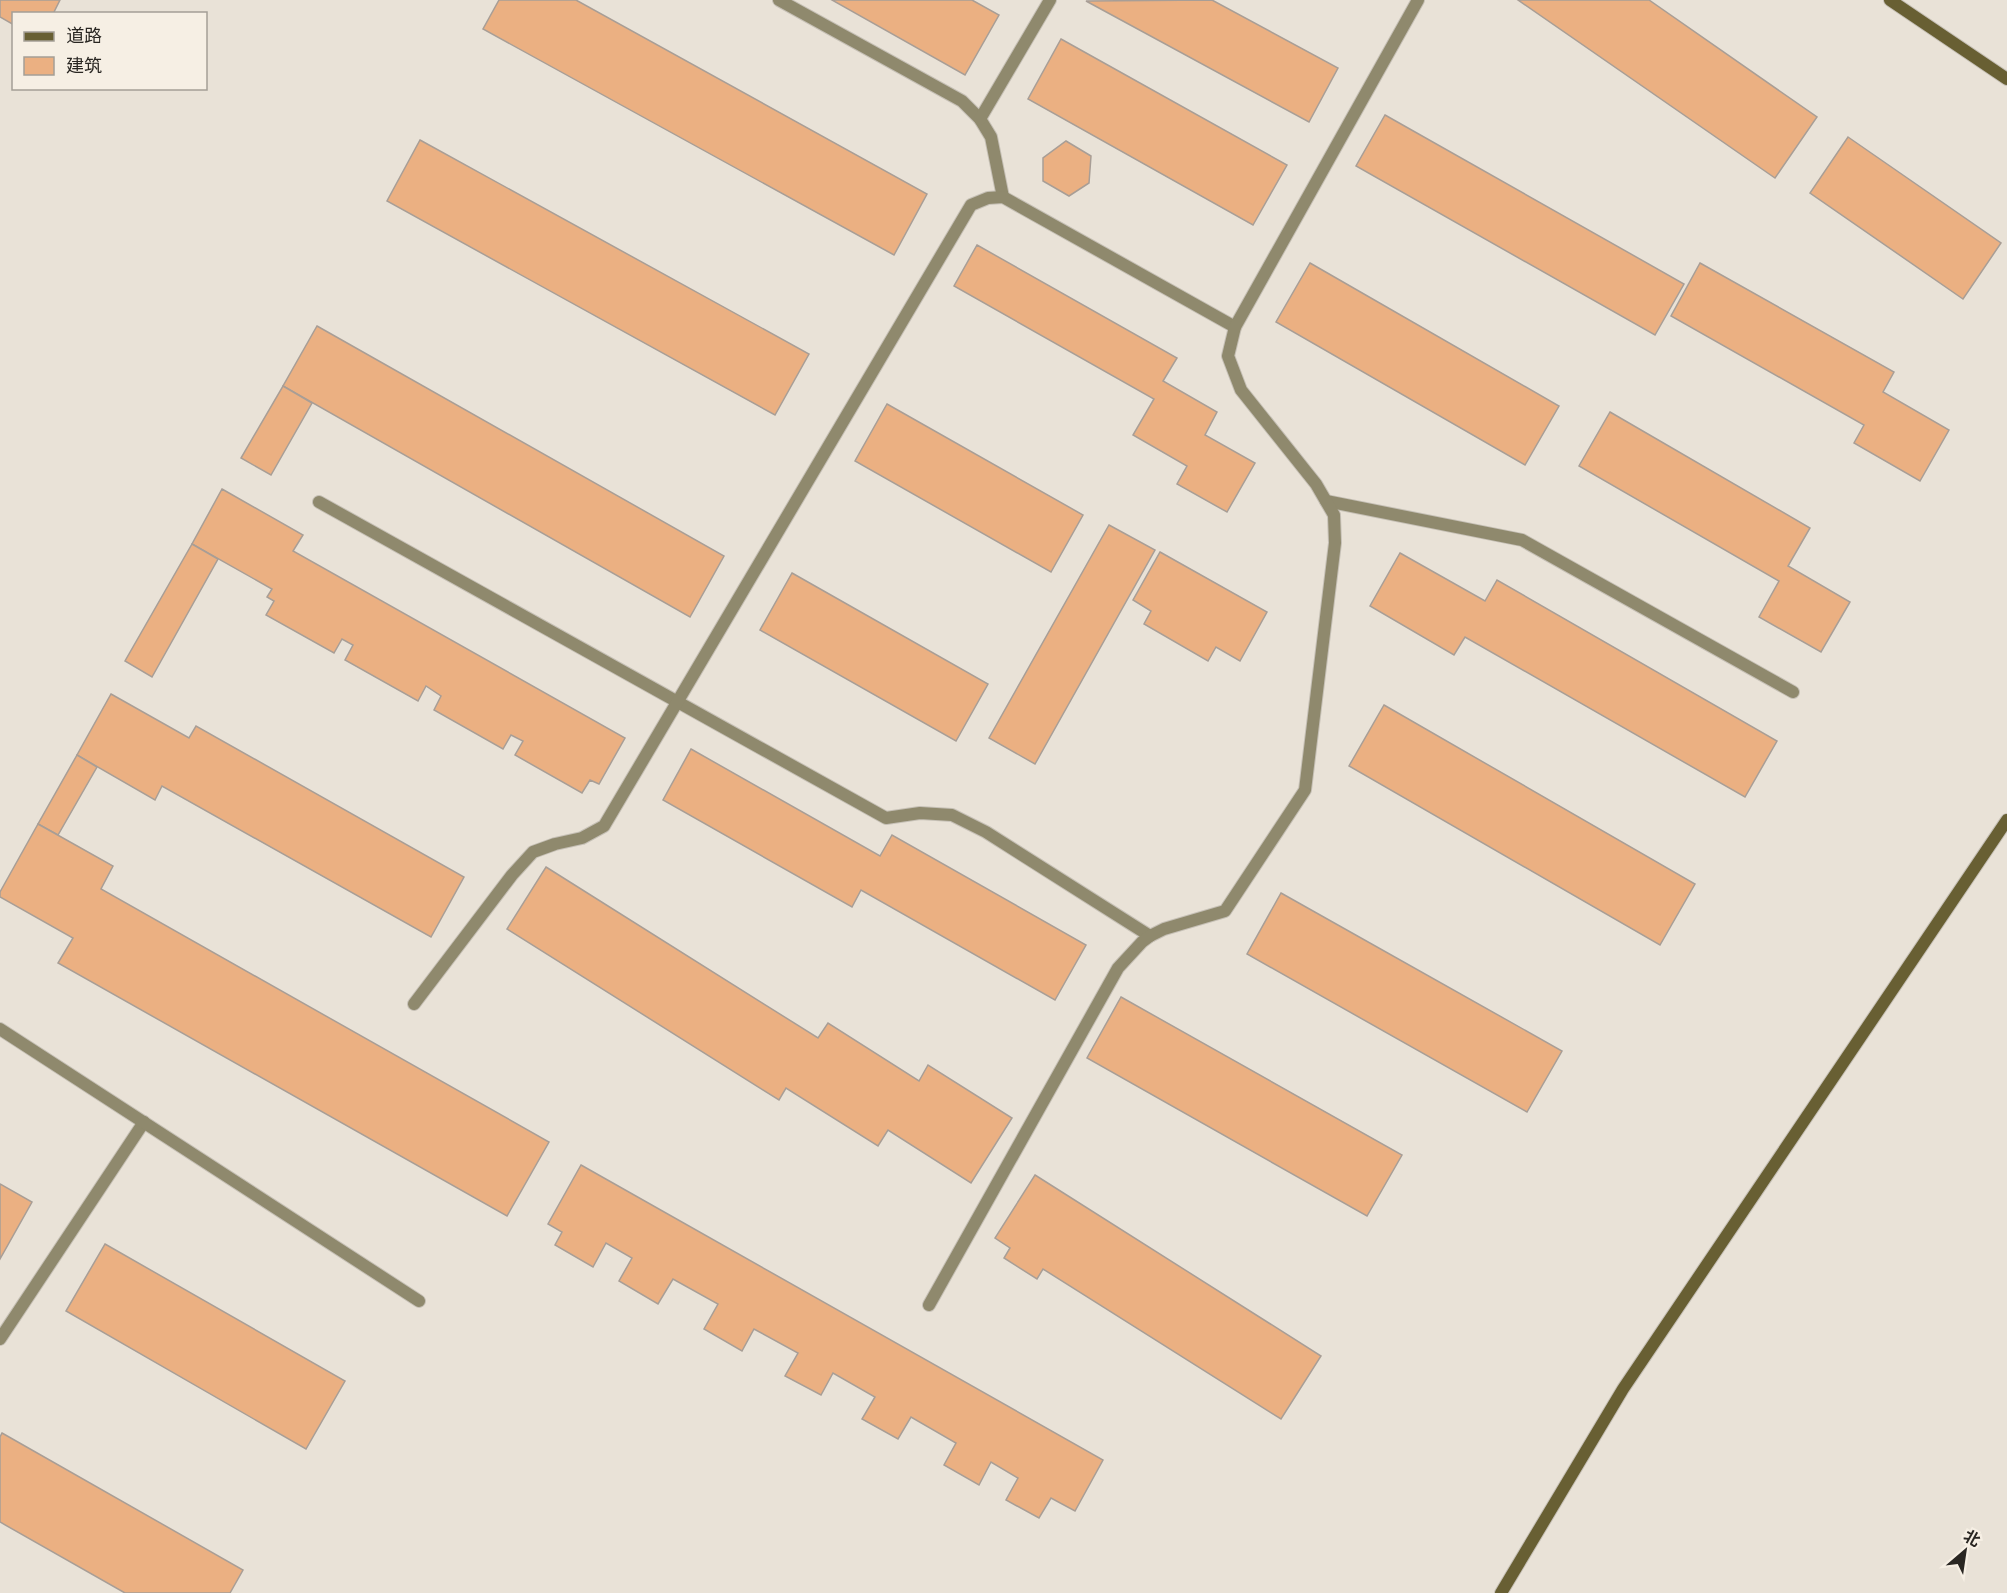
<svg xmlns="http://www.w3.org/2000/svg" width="2007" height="1593" font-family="'Source Sans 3','Noto Sans SC',sans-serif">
<rect width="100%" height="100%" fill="#e9e2d7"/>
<g fill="#ebb082" stroke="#a89e96" stroke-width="1.5">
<path d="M0,0H60L53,14H14V25L0,17Z"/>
<path d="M499,0H576L927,194L894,255L483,29Z"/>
<path d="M832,0H972L999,15L965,75Z"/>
<path d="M1212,0L1338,68L1309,122L1086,1Z"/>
<path d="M1518,0H1649L1817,117L1775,178Z"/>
<path d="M1061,39L1287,165L1253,225L1028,99Z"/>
<path d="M1385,115L1684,284L1655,335L1356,166Z"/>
<path d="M1848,137L2001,243L1963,299L1810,193Z"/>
<path d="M420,140L809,354L775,415L387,201Z"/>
<path d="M1066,141L1091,156L1089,183L1069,196L1043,181V158Z"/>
<path d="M977,245L1177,358L1163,381L1217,412L1205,435L1255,463L1227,512L1177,484L1187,466L1133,435L1154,399L954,286Z"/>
<path d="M1310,263L1559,406L1525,465L1276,322Z"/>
<path d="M1700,263L1894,372L1883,392L1949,430L1920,481L1854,443L1864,425L1671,316Z"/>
<path d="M317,326L724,556L690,617L283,386Z"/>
<path d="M283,386L312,403L271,475L241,458Z"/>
<path d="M887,404L1083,515L1051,572L855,461Z"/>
<path d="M1610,412L1810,528L1788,566L1850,602L1821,652L1759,617L1779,581L1579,466Z"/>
<path d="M222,489L303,535L293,551L625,738L599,784L590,780L582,793L515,755L523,741L511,735L503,749L434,710L441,696L426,686L418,701L345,660L353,645L342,639L334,653L266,615L274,601L267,597L272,589L192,544Z"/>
<path d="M1109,525L1155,550L1035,764L989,738Z"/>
<path d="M192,544L218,559L152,677L125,661Z"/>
<path d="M1160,552L1267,612L1240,661L1216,647L1208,661L1144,624L1151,611L1133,600Z"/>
<path d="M1400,553L1485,601L1497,580L1777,741L1745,797L1465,637L1454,655L1370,606Z"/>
<path d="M792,573L988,684L956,741L760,630Z"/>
<path d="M111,694L189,738L196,726L464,877L431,937L162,786L155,800L77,755Z"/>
<path d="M1384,705L1695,884L1660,945L1349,766Z"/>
<path d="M691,749L880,856L892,835L1086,945L1055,1000L861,890L852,907L663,800Z"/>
<path d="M77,755L97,767L58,835L38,824Z"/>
<path d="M38,824L113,866L101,889L549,1142L507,1216L58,963L73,938L0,897V892Z"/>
<path d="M546,867L818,1038L828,1023L919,1081L928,1065L1012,1118L971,1183L888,1130L878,1146L786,1088L779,1100L507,929Z"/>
<path d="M1281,893L1562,1051L1527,1112L1247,954Z"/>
<path d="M1121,997L1402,1155L1367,1216L1087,1058Z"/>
<path d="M581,1165L1103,1460L1075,1511L1051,1498L1039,1518L1006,1500L1018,1478L991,1462L979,1485L944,1465L956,1443L911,1417L898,1439L862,1419L875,1397L833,1373L821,1395L785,1376L798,1353L754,1329L742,1351L704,1329L718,1304L673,1279L658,1304L619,1281L632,1258L606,1243L593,1267L555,1245L562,1232L548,1224Z"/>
<path d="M1035,1175L1321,1356L1281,1419L1043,1269L1037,1279L1004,1258L1010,1248L995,1238Z"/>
<path d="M0,1184L32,1202L0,1259Z"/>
<path d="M105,1244L345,1381L306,1449L66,1311Z"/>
<path d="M2,1433L243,1570L230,1593H125L0,1522V1437Z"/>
</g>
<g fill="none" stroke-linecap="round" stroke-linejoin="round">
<defs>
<g id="lane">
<path d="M779,0L962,101L980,119L991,137L1003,197"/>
<path d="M980,119L1050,0"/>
<path d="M1326,501L1522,540L1793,692"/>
<path d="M319,502L886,818L920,813L952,815L986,832L1150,936"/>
<path d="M414,1004L512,875L533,852L555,844L582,838L604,826L971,205L988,198L1003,197L1235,327"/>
<path d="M929,1305L1118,968L1142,942L1150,936L1164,929L1225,911L1305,790L1335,543L1334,515L1316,484L1241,390L1228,356L1235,327L1418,0"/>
<path d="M0,1339L144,1122"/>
</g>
<path id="street" d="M0,1029L419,1301"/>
<g id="secondary">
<path d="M1890,0L2007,79"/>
<path d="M1501,1593L1623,1389L2007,820"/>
</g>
</defs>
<use href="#lane" stroke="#c6c0b6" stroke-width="14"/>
<use href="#street" stroke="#c6c0b6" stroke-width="14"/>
<use href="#secondary" stroke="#c6c0b6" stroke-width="14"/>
<use href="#lane" stroke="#8f896d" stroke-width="12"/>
<use href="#street" stroke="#8f896d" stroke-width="12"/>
<use href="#secondary" stroke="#685f33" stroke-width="12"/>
</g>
<rect x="12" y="12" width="195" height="78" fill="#f6efe4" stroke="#a49f96" stroke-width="1.5"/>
<rect x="24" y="32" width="30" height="9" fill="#685f33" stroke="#a49f96" stroke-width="1.5"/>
<text x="66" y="42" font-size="18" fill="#292622">道路</text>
<rect x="24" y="57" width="30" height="18" fill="#ebb082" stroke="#a49f96" stroke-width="1.5"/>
<text x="66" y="72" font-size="18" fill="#292622">建筑</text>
<g transform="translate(1965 1551) rotate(29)" stroke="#f6efe4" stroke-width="4.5" paint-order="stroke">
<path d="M0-4.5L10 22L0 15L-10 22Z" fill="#292622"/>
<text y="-9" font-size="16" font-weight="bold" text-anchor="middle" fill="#292622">北</text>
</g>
</svg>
